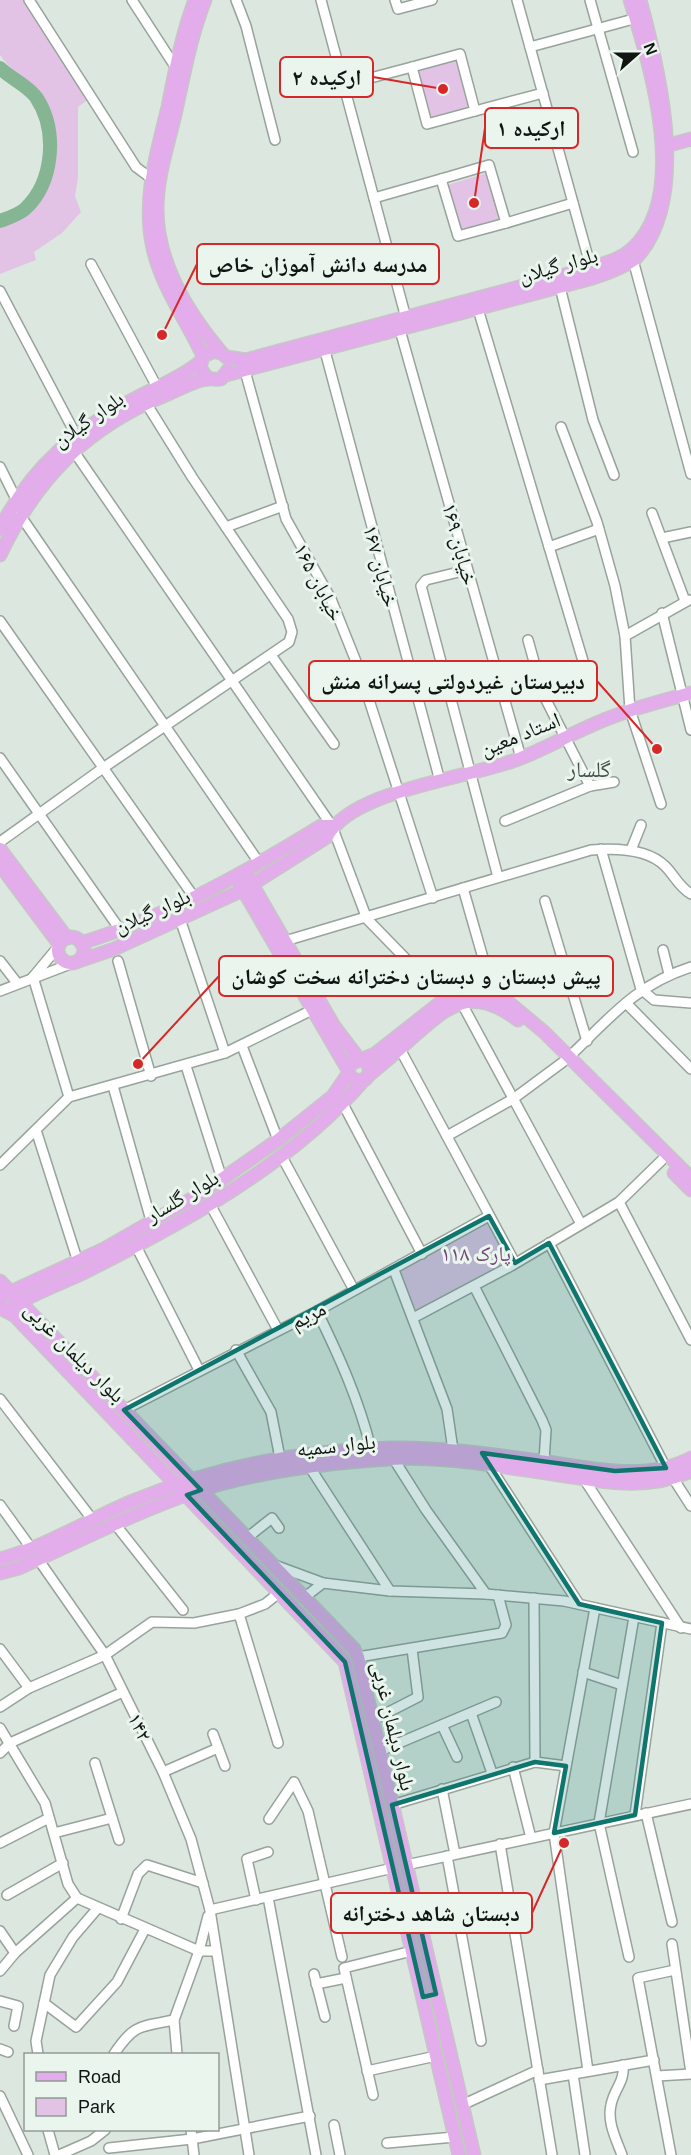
<svg xmlns="http://www.w3.org/2000/svg" width="691" height="2155" font-family="Arial,'Noto Naskh Arabic',sans-serif">
<rect width="100%" height="100%" fill="#dce8df"/>
<g fill="#e2c3e5">
<path d="M0,0H25L89,99L78,107V178L75,196L81,212L62,233L34,252L36,260L0,274V227C50,207 68,146 40,100C29,83 12,72 0,55Z"/>
<path d="M456,60L469,107L430,117L418,70Z"/>
<path d="M487,173L501,221L461,233L447,185Z"/>
<path d="M487,1220L509,1261L416,1311L400,1272Z"/>
<path d="M23,1313L175,1471L172,1473Z"/>
<path d="M322,1624L351,1653L366,1720L362,1719L347,1655L322,1628Z"/>
</g>
<g fill="none" stroke-linecap="round" stroke-linejoin="round">
<path stroke="#86b594" stroke-width="14" d="M0,68C11,79 26,84 36,97C58,130 54,182 25,209C18,215 8,218 0,221"/>
<defs>
<g id="minor">
<path d="M29,0L136,167L152,179"/>
<path d="M132,0L176,68"/>
<path d="M236,0L246,26L275,140"/>
<path d="M321,0L406,318"/>
<path d="M395,0L398,9L432,0"/>
<path d="M517,0L591,268"/>
<path d="M590,0L633,152"/>
<path d="M530,47L641,17"/>
<path d="M460,54L475,111L427,124L412,67Z"/>
<path d="M344,85L412,67"/>
<path d="M475,111L543,93"/>
<path d="M489,165L506,223L458,236L441,179Z"/>
<path d="M374,198L441,179"/>
<path d="M506,223L573,203"/>
<path d="M633,260L691,474"/>
<path d="M91,264L157,387"/>
<path d="M560,287L593,420L614,475"/>
<path d="M0,291L76,435"/>
<path d="M478,309L589,681"/>
<path d="M400,330L521,758"/>
<path d="M325,351L440,781"/>
<path d="M245,371L286,519L331,599L359,669L433,898"/>
<path d="M561,427L597,522L615,586L625,636L630,710L661,804"/>
<path d="M73,450L332,826L367,919L445,999"/>
<path d="M0,467L17,501"/>
<path d="M652,513L685,601"/>
<path d="M20,515L260,864"/>
<path d="M226,527L283,506"/>
<path d="M662,538L691,532"/>
<path d="M549,547L599,529"/>
<path d="M467,570L426,580L421,586L498,877"/>
<path d="M662,613L691,730"/>
<path d="M0,621L194,897"/>
<path d="M625,636L689,600"/>
<path d="M528,640L543,694L590,786"/>
<path d="M271,655L334,744"/>
<path d="M0,758L121,931"/>
<path d="M505,821L590,786L614,782"/>
<path d="M0,842L103,768L289,642L292,632L288,619L192,477L146,403"/>
<path d="M601,849L641,989L654,1000L691,1003"/>
<path d="M631,850L641,825"/>
<path d="M463,888L487,972"/>
<path d="M545,901L587,1041"/>
<path d="M180,919L225,1053"/>
<path d="M285,941L591,850C615,848 647,848 665,866C675,876 678,886 691,894"/>
<path d="M663,950L669,974"/>
<path d="M0,961L17,983"/>
<path d="M118,961L151,1076"/>
<path d="M33,977L69,1097"/>
<path d="M33,977L58,947"/>
<path d="M0,991L73,963"/>
<path d="M461,1002L581,1224"/>
<path d="M626,1003L691,1069"/>
<path d="M242,1046L278,1140"/>
<path d="M400,1049L515,1263"/>
<path d="M569,1057C610,1018 635,985 691,967"/>
<path d="M186,1066L222,1179"/>
<path d="M113,1086L152,1224"/>
<path d="M343,1104L422,1254"/>
<path d="M36,1130L78,1262"/>
<path d="M447,1136L513,1099L563,1062"/>
<path d="M281,1155L354,1290"/>
<path d="M0,1165L69,1097L225,1053L312,1010"/>
<path d="M619,1202L691,1340"/>
<path d="M210,1204L278,1330"/>
<path d="M549,1243L666,1468"/>
<path d="M136,1246L199,1370"/>
<path d="M394,1270L447,1409L453,1450"/>
<path d="M474,1286L542,1420L546,1430L544,1461"/>
<path d="M317,1311C339,1356 359,1400 371,1449"/>
<path d="M413,1318L511,1266L619,1202L662,1160"/>
<path d="M236,1350L271,1412L280,1458"/>
<path d="M0,1399L92,1519"/>
<path d="M124,1410L317,1311L489,1216"/>
<path d="M393,1458L426,1510L486,1594"/>
<path d="M489,1465L579,1604"/>
<path d="M309,1466L390,1591"/>
<path d="M673,1478L691,1506"/>
<path d="M584,1479L681,1628"/>
<path d="M0,1505L31,1548"/>
<path d="M115,1524L183,1610"/>
<path d="M248,1537L272,1518L279,1528"/>
<path d="M38,1559L105,1655L163,1772L191,1839L210,1910L249,2155"/>
<path d="M277,1566L323,1583L390,1591L486,1594L564,1601L691,1629"/>
<path d="M305,1597L323,1583"/>
<path d="M534,1598L535,1762"/>
<path d="M239,1614L278,1743"/>
<path d="M0,1649L29,1688"/>
<path d="M358,1657L502,1633L506,1625L498,1595"/>
<path d="M583,1672L622,1685"/>
<path d="M0,1707L29,1688L105,1655L152,1622L194,1623L239,1614L265,1604L280,1592"/>
<path d="M471,1713L492,1773"/>
<path d="M373,1720L418,1697L412,1649"/>
<path d="M442,1725L457,1757"/>
<path d="M0,1728L45,1803L68,1884L77,1898L199,1951H216"/>
<path d="M213,1734L225,1766"/>
<path d="M380,1751L496,1702"/>
<path d="M0,1753L10,1743L123,1692"/>
<path d="M95,1763L119,1840"/>
<path d="M513,1767L531,1838"/>
<path d="M163,1772L218,1748"/>
<path d="M442,1789L455,1854"/>
<path d="M392,1805L535,1762L566,1766"/>
<path d="M646,1813L672,1922"/>
<path d="M635,1815L662,1623"/>
<path d="M269,1819L294,1782L308,1811L342,1957"/>
<path d="M54,1833L112,1818"/>
<path d="M0,1843L49,1818"/>
<path d="M500,1844L552,2155"/>
<path d="M447,1856L481,2041"/>
<path d="M406,1865L691,1804"/>
<path d="M7,1895L63,1863"/>
<path d="M268,1897L316,2155"/>
<path d="M256,1900L247,1859L268,1852"/>
<path d="M210,1910L393,1868"/>
<path d="M121,1919L138,1874L147,1865L203,1883"/>
<path d="M0,1931L15,1953"/>
<path d="M672,1944L691,2073"/>
<path d="M629,1957L599,1823L634,1617"/>
<path d="M0,1971L15,1953L77,1898"/>
<path d="M314,1974L325,2017"/>
<path d="M316,1984L346,1978"/>
<path d="M0,2001L18,2006L14,2026"/>
<path d="M44,2003L76,2027L117,1982L145,1929"/>
<path d="M0,2049L8,2052"/>
<path d="M38,2054L36,2041L50,1975L73,1937L97,1909"/>
<path d="M114,2054C134,2024 139,2027 174,2020"/>
<path d="M177,2054L174,2020L199,1951L208,1916"/>
<path d="M367,2071L436,2056"/>
<path d="M588,2071L554,1833L595,1608"/>
<path d="M573,2074L585,2155"/>
<path d="M657,2076L691,2074"/>
<path d="M539,2080L654,2060"/>
<path d="M373,2095L344,1968L412,1951"/>
<path d="M0,2096L28,2155"/>
<path d="M462,2105L538,2070"/>
<path d="M334,2125L340,2155"/>
<path d="M48,2130L55,2155"/>
<path d="M191,2130L194,2155"/>
<path d="M387,2143L455,2137"/>
<path d="M109,2148L192,2139L310,2116"/>
<path d="M59,2155L91,2141L105,2130"/>
<path d="M622,2155C616,2139 607,2122 611,2105C614,2089 625,2082 623,2065"/>
<path d="M671,2155L638,1978L675,1970"/>
</g>
<g id="major">
<path d="M195,0C182,34 175,71 168,107C157,153 142,200 153,248C161,286 187,321 203,356"/>
<path d="M205,0C191,35 184,74 176,110C169,142 157,176 157,209C157,262 188,313 221,352"/>
<path d="M673,144L691,139"/>
<path d="M226,357L246,360L264,355L591,268C605,263 620,260 632,249C691,196 650,65 630,0"/>
<path d="M226,375L593,278C607,273 623,268 635,259C691,201 660,73 640,0"/>
<path d="M208,379L200,368L203,356L215,351L223,354"/>
<path d="M0,529C32,466 78,428 140,396C161,385 182,377 200,362"/>
<path d="M0,555C37,477 88,426 168,394C180,389 195,380 207,379C212,378 216,380 221,379L228,370"/>
<path d="M0,849L67,938"/>
<path d="M0,865L59,944"/>
<path d="M249,879L334,1026L359,1059"/>
<path d="M239,883L348,1070"/>
<circle cx="71" cy="950" r="13"/>
<path d="M81,943C166,917 245,873 321,826H332"/>
<path d="M76,962L114,949L243,890L327,837C351,789 473,778 521,758C549,747 576,731 604,720C632,708 662,701 691,693"/>
<path d="M363,1060C370,1064 371,1072 366,1079L356,1081L348,1074L350,1064L375,1054L445,999L467,992L495,995L508,1002L544,1032L691,1178"/>
<path d="M368,1076C384,1063 399,1050 414,1036C451,1003 473,986 518,1020"/>
<path d="M674,1173L691,1190"/>
<path d="M0,1281L354,1649L358,1657L474,2155"/>
<path d="M4,1295L104,1249L202,1193L278,1140L333,1096L348,1074"/>
<path d="M0,1303L4,1310L15,1316L345,1662L459,2155"/>
<path d="M14,1305C36,1293 59,1284 81,1274C181,1224 289,1166 363,1081"/>
<path d="M0,1559C46,1547 89,1519 133,1501C218,1466 299,1451 390,1448C440,1447 490,1454 539,1461C589,1467 644,1483 691,1458"/>
<path d="M0,1573L19,1568C77,1542 134,1513 194,1492C257,1471 324,1463 390,1459C439,1455 504,1467 553,1474C599,1481 647,1492 691,1471"/>
</g>
</defs>
<use href="#minor" stroke="#98a39b" stroke-width="12"/>
<use href="#major" stroke="#c6c7c6" stroke-width="15"/>
<use href="#minor" stroke="#fff" stroke-width="9"/>
<use href="#major" stroke="#e3acea" stroke-width="12"/>
</g>
<path fill="#0f766e" fill-opacity="0.2" stroke="#0f766e" stroke-width="4.5" stroke-linejoin="round" d="M489,1216L515,1263L549,1243L666,1468L615,1471L482,1453L579,1604L662,1623L635,1815L554,1833L566,1766L535,1762L392,1805L436,1994L423,1997L345,1662L187,1495L201,1490L124,1410Z"/>
<g text-anchor="middle" dominant-baseline="central" stroke-width="6" stroke-linejoin="round" paint-order="stroke">
<g font-size="21" fill="#111512" stroke="#e9f5ed">
<text transform="translate(558 265) rotate(-16)">بلوار گیلان</text>
<text transform="translate(88 419) rotate(-35)">بلوار گیلان</text>
<text transform="translate(460 544) rotate(75)">خیابان ۱۶۹</text>
<text transform="translate(381 566) rotate(75)">خیابان ۱۶۷</text>
<text transform="translate(319 582) rotate(63)">خیابان ۱۶۵</text>
<text transform="translate(520 734) rotate(-22)">استاد معین</text>
<text transform="translate(152 911) rotate(-24)">بلوار گیلان</text>
<text transform="translate(182 1196) rotate(-31)">بلوار گلسار</text>
<text transform="translate(308 1315) rotate(-27)">مریم</text>
<text transform="translate(75 1352) rotate(45)">بلوار دیلمان غربی</text>
<text transform="translate(336 1445) rotate(-6)">بلوار سمیه</text>
<text transform="translate(394 1726) rotate(77)">بلوار دیلمان غربی</text>
<text transform="translate(140 1727) rotate(64)">۱۴۲</text>
</g>
<g font-size="21" fill="#724377" stroke="#e9f5ed">
<text x="476" y="1253">پارک ۱۱۸</text>
</g>
<g font-size="22" fill="#465049" stroke="#e9f5ed">
<text x="589" y="769">گلسار</text>
</g>
</g>
<path fill="none" stroke="#d62828" stroke-width="2" d="M443 89L373 77M474 203L485 128M162 335L197 264M657 749L597 681M138 1064L219 976M564 1843L532 1913"/>
<g fill="#d62828" stroke="#e9f5ed" stroke-width="2">
<circle cx="443" cy="89" r="6"/>
<circle cx="474" cy="203" r="6"/>
<circle cx="162" cy="335" r="6"/>
<circle cx="657" cy="749" r="6"/>
<circle cx="138" cy="1064" r="6"/>
<circle cx="564" cy="1843" r="6"/>
</g>
<g fill="#e9f5ed" stroke="#d62828" stroke-width="2">
<rect x="280" y="57" width="93" height="40" rx="6"/>
<rect x="485" y="108" width="93" height="40" rx="6"/>
<rect x="197" y="244" width="242" height="40" rx="6"/>
<rect x="309" y="661" width="288" height="40" rx="6"/>
<rect x="219" y="956" width="394" height="40" rx="6"/>
<rect x="331" y="1893" width="201" height="40" rx="6"/>
</g>
<g font-size="22" text-anchor="middle" font-weight="bold" fill="#111512">
<text x="327" y="85">ارکیده ۲</text>
<text x="531" y="136">ارکیده ۱</text>
<text x="318" y="272">مدرسه دانش آموزان خاص</text>
<text x="453" y="689">دبیرستان غیردولتی پسرانه منش</text>
<text x="416" y="984">پیش دبستان و دبستان دخترانه سخت کوشان</text>
<text x="431" y="1921">دبستان شاهد دخترانه</text>
</g>
<rect x="24" y="2053" width="195" height="78" fill="#e9f5ed" stroke="#939b95" stroke-width="1.5"/>
<rect x="36" y="2072" width="30" height="9" fill="#e3acea" stroke="#939b95" stroke-width="1.5"/>
<text x="78" y="2083" font-size="18" fill="#111512">Road</text>
<rect x="36" y="2098" width="30" height="18" fill="#e2c3e5" stroke="#939b95" stroke-width="1.5"/>
<text x="78" y="2113" font-size="18" fill="#111512">Park</text>
<g transform="translate(637 54) rotate(69)" stroke="#e9f5ed" stroke-width="4.5" paint-order="stroke">
<path d="M0-4.5L10 22L0 15L-10 22Z" fill="#111512"/>
<text y="-9" font-size="16" font-weight="bold" text-anchor="middle" fill="#111512">N</text>
</g>
</svg>
